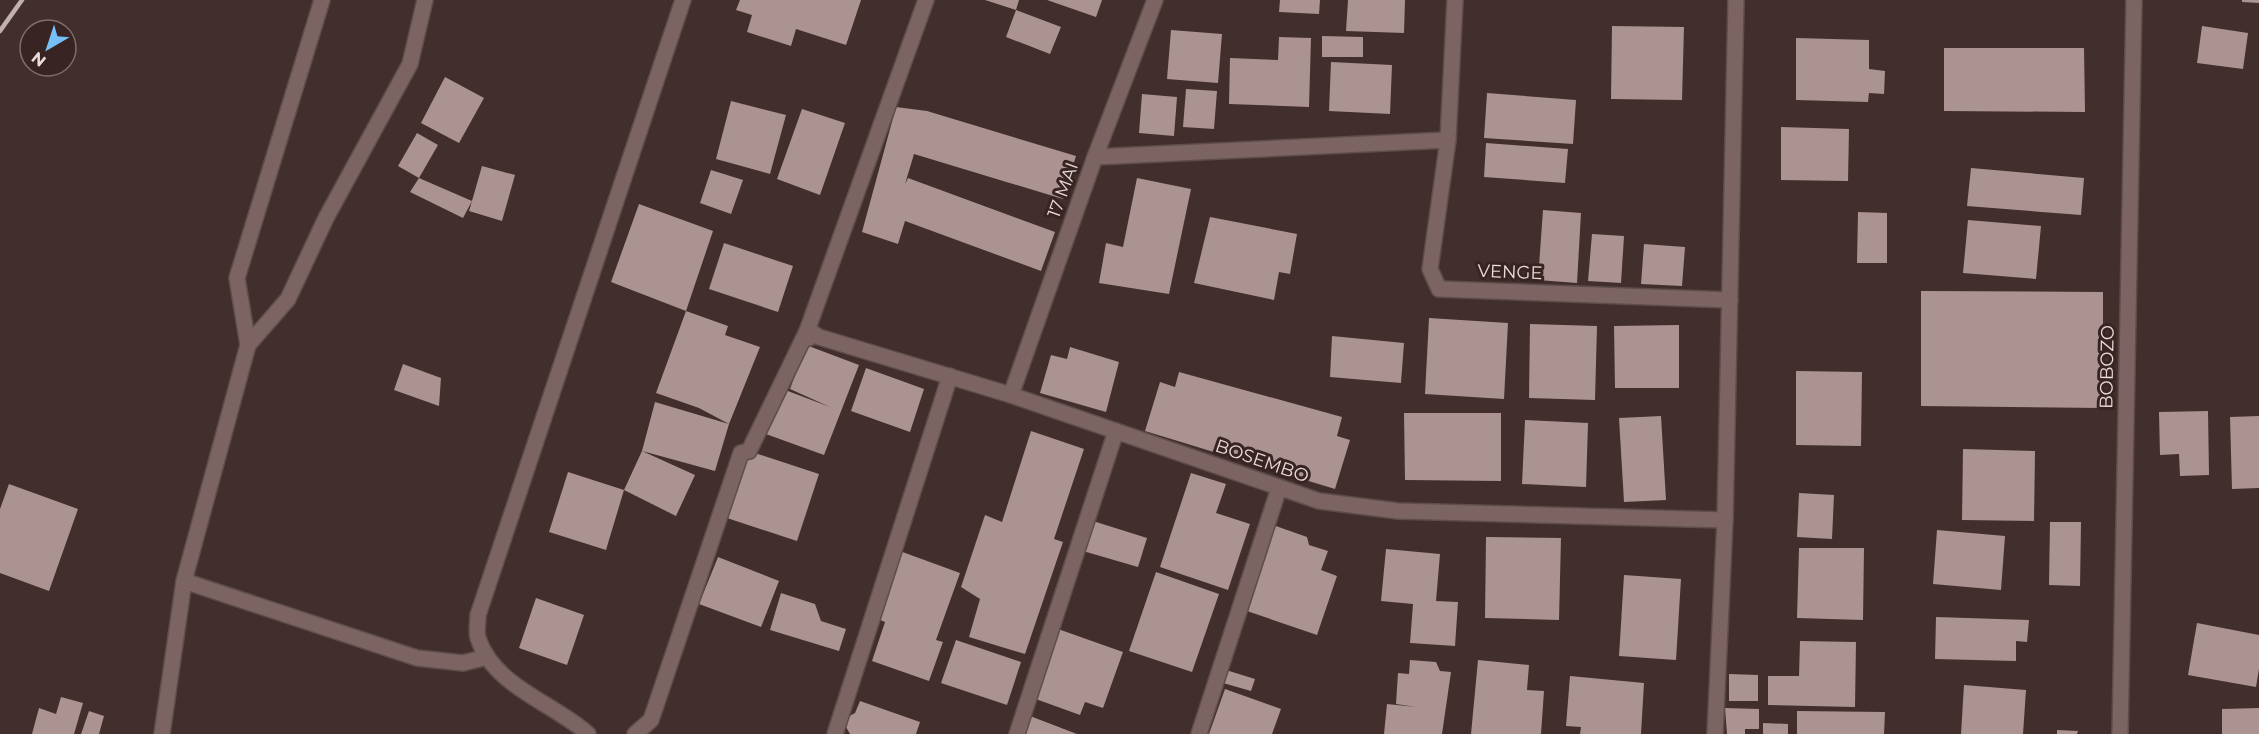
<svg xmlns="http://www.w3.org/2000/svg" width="2259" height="734" font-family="Montserrat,sans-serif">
<rect width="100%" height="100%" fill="#422e2d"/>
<g fill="#ab9391">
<path d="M740,0H861L846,45L796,29L791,46L747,32L752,15L736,10Z"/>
<path d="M985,0H1019L1016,10L1061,27L1050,54L1006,37L1016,10Z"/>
<path d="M1047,0H1102L1096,17Z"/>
<path d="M1280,0H1320L1319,14L1279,12Z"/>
<path d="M1348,0H1405L1404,33L1346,31Z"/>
<path d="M2242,0H2259V3L2242,2Z"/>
<path d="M1612,26L1684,27L1682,100L1611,99Z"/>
<path d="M2202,26L2248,33L2243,69L2197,63Z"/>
<path d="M1171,30L1222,34L1218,83L1167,79Z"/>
<path d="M1322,36L1363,37V57H1322Z"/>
<path d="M1279,37L1311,38L1309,107L1229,104L1230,58L1278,60Z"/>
<path d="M1796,38L1869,40V69L1885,71L1884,94L1869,93L1868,102L1796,100Z"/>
<path d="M1944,48H2084L2085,112L1944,111Z"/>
<path d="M1331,62L1392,65L1390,114L1329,111Z"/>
<path d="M445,77L484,98L459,143L421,123Z"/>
<path d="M1186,89L1217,91L1214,129L1183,127Z"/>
<path d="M1487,93L1576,100L1573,144L1484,138Z"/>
<path d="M1142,94L1177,97L1174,136L1139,133Z"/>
<path d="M731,101L786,115L770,174L716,159Z"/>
<path d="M896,107L927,111L1076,156L1063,199L914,154L905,184L908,178L1055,232L1041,271L905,221L898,244L862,232Z"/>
<path d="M802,109L845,123L820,195L777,179Z"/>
<path d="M1781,127L1849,129L1848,181L1781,180Z"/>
<path d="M417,133L438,145L419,178L472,201L482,166L515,175L502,221L469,211L472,201L463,218L410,192L419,178L398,166Z"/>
<path d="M1486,143L1568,149L1565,183L1484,177Z"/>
<path d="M1971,168L2084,178L2081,215L1967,206Z"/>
<path d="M711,170L743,180L731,214L700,203Z"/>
<path d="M1137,178L1191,189L1169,294L1099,283L1106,243L1123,247Z"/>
<path d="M639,204L713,231L686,311L611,282Z"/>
<path d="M1543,210L1581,213L1577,283L1538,280Z"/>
<path d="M1858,212L1887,213V263H1857Z"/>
<path d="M1210,217L1297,234L1290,274L1279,272L1274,300L1194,283Z"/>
<path d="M1968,220L2041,226L2036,279L1963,273Z"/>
<path d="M1592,234L1624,236L1621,283L1588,281Z"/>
<path d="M724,243L793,266L778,312L709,289Z"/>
<path d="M1644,244L1685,247L1682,286L1641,284Z"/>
<path d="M1921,291L2103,292V408L1921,406Z"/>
<path d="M686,311L728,326L725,335L760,347L729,424L715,471L642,451L695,475L676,516L624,490L642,451L655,402L729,424L699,408L656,393Z"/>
<path d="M1429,318L1508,323L1504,399L1425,394Z"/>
<path d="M1530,324L1597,326L1595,400L1529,398Z"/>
<path d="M1679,325V388H1615L1614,326Z"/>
<path d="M1332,336L1404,343L1401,383L1330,377Z"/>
<path d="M806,345L859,365L824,455L763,433L780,388L830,407L790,389Z"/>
<path d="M1070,347L1119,362L1106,412L1040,393L1051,355L1067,359Z"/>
<path d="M403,364L441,378L439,406L394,390Z"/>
<path d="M866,368L924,389L910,432L851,411Z"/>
<path d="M1796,371L1862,372L1861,446L1796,445Z"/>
<path d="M1179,372L1342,417L1337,436L1350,440L1335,489L1145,431L1160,382L1175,387Z"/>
<path d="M2208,411L2209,475L2180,476L2179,454L2160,455L2159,412Z"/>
<path d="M1404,413H1501V481L1405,480Z"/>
<path d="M1661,416L1666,500L1624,502L1619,418Z"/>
<path d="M2259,416V488L2232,489L2230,417Z"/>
<path d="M1525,420L1588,423L1586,487L1522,484Z"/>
<path d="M1031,431L1084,449L1054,539L1063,542L1025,654L969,637L980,599L961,587L985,515L1002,522Z"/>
<path d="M1963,449L2035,451L2034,521L1962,520Z"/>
<path d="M749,451L819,474L797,541L727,518Z"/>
<path d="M568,472L624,490L606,550L549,532Z"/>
<path d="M1191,473L1226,484L1216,513L1250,524L1228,590L1160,567Z"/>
<path d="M9,484L78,509L49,591L0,573V509Z"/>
<path d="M1799,493L1834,495L1832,539L1797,537Z"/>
<path d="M1093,521L1147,538L1138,567L1083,551Z"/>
<path d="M2050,522H2081L2080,586L2049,585Z"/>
<path d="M1273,525L1307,537L1309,545L1328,551L1321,570L1337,576L1317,635L1244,610Z"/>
<path d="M1937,530L2005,536L2001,590L1933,584Z"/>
<path d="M1486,537L1561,538L1559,620L1485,618Z"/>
<path d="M1799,548H1864L1863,620L1797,618Z"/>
<path d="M1386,549L1440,554L1436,601L1458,602L1455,646L1410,643L1413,604L1381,601Z"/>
<path d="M897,550L960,573L936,640L943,642L929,681L872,661L885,622L873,617Z"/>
<path d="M718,557L779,581L761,627L699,604Z"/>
<path d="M1156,572L1219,594L1192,672L1129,651Z"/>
<path d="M1624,575L1681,579L1676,660L1619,656Z"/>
<path d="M781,593L815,604L821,621L846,629L839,651L770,630Z"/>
<path d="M536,598L584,615L567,665L519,648Z"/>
<path d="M1936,617L2029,620L2027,642L2016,641V661L1935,659Z"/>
<path d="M2197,623L2259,635V669L2256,687L2188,675Z"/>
<path d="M1058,629L1123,652L1103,708L1085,702L1080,715L1033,698Z"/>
<path d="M956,640L1021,662L1007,705L941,683Z"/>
<path d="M1800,641L1856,642L1855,707L1768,705V676H1799Z"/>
<path d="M1410,660L1436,662L1440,671L1451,672L1442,734H1384L1387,704L1416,707L1396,704L1398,673L1409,674Z"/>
<path d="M1478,660L1529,665L1527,690L1544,691L1541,734H1471Z"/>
<path d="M1226,670L1255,679L1251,691L1223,683Z"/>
<path d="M1729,674L1758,675V701H1729Z"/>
<path d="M1570,676L1644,683L1641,734H1580L1581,727L1566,726Z"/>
<path d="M1964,685L2026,690L2023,734H1961Z"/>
<path d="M1225,689L1281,709L1272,734H1209Z"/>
<path d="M61,697L83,703L74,734H32L39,708L56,714Z"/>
<path d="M860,701L920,722L916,734H850L842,720L855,713Z"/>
<path d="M1725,708L1759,709V729H1745V734H1727Z"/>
<path d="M2259,708V734H2222V709Z"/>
<path d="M89,711L104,716L99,734H81Z"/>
<path d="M1797,711L1885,712L1884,734H1797Z"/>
<path d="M1030,716L1077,734H1023Z"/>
<path d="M1763,723L1788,724V734H1763Z"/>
<path d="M2057,730L2078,731L2077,734H2057Z"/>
</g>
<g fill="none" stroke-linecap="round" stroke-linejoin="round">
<defs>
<g id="street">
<path d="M322,0L237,278L248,345L184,581L417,658L463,663L487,657"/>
<path d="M926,0L807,331L809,338L813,333L819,337L1011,395L1319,501L1398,511L1725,520"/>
<path d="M1455,0L1448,140L1430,269L1439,289L1730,300"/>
<path d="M1095,157L1448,140"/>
<path d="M248,345L288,299L326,218L410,64L425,0"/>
<path d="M1011,395L1095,157L1155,0"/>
<path d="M162,734L184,581"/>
<path d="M588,734C554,703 494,687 478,638C476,632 478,623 478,615L683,0"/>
<path d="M635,734L651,720L741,453L749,451L807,331"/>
<path d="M835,734L950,376"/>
<path d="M1017,734L1116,431"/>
<path d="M1199,734L1279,488"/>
<path d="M1715,734L1725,520L1736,0"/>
<path d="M2120,734L2134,0"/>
</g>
</defs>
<use href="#street" stroke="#5e4d4c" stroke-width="18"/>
<use href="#street" stroke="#7b6462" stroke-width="15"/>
<path stroke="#c0b1b0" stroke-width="4.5" d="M0,31L22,0"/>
</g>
<g text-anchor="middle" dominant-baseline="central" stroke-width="6" stroke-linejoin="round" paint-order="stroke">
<g font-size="18" fill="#eadcdb" stroke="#382423">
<text transform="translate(1063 190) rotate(-70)">17 MAI</text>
<text transform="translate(1510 272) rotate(2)">VENGE</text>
<text transform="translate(2107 367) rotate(-89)">BOBOZO</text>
<text transform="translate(1262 461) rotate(19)">BOSEMBO</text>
</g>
</g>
<g transform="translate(48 48) rotate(219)"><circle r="28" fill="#382423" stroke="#7f6e6d" stroke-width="1.5"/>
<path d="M0-4.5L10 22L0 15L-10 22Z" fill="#76c0f7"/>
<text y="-9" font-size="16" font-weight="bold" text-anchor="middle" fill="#eadcdb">N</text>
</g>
</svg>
